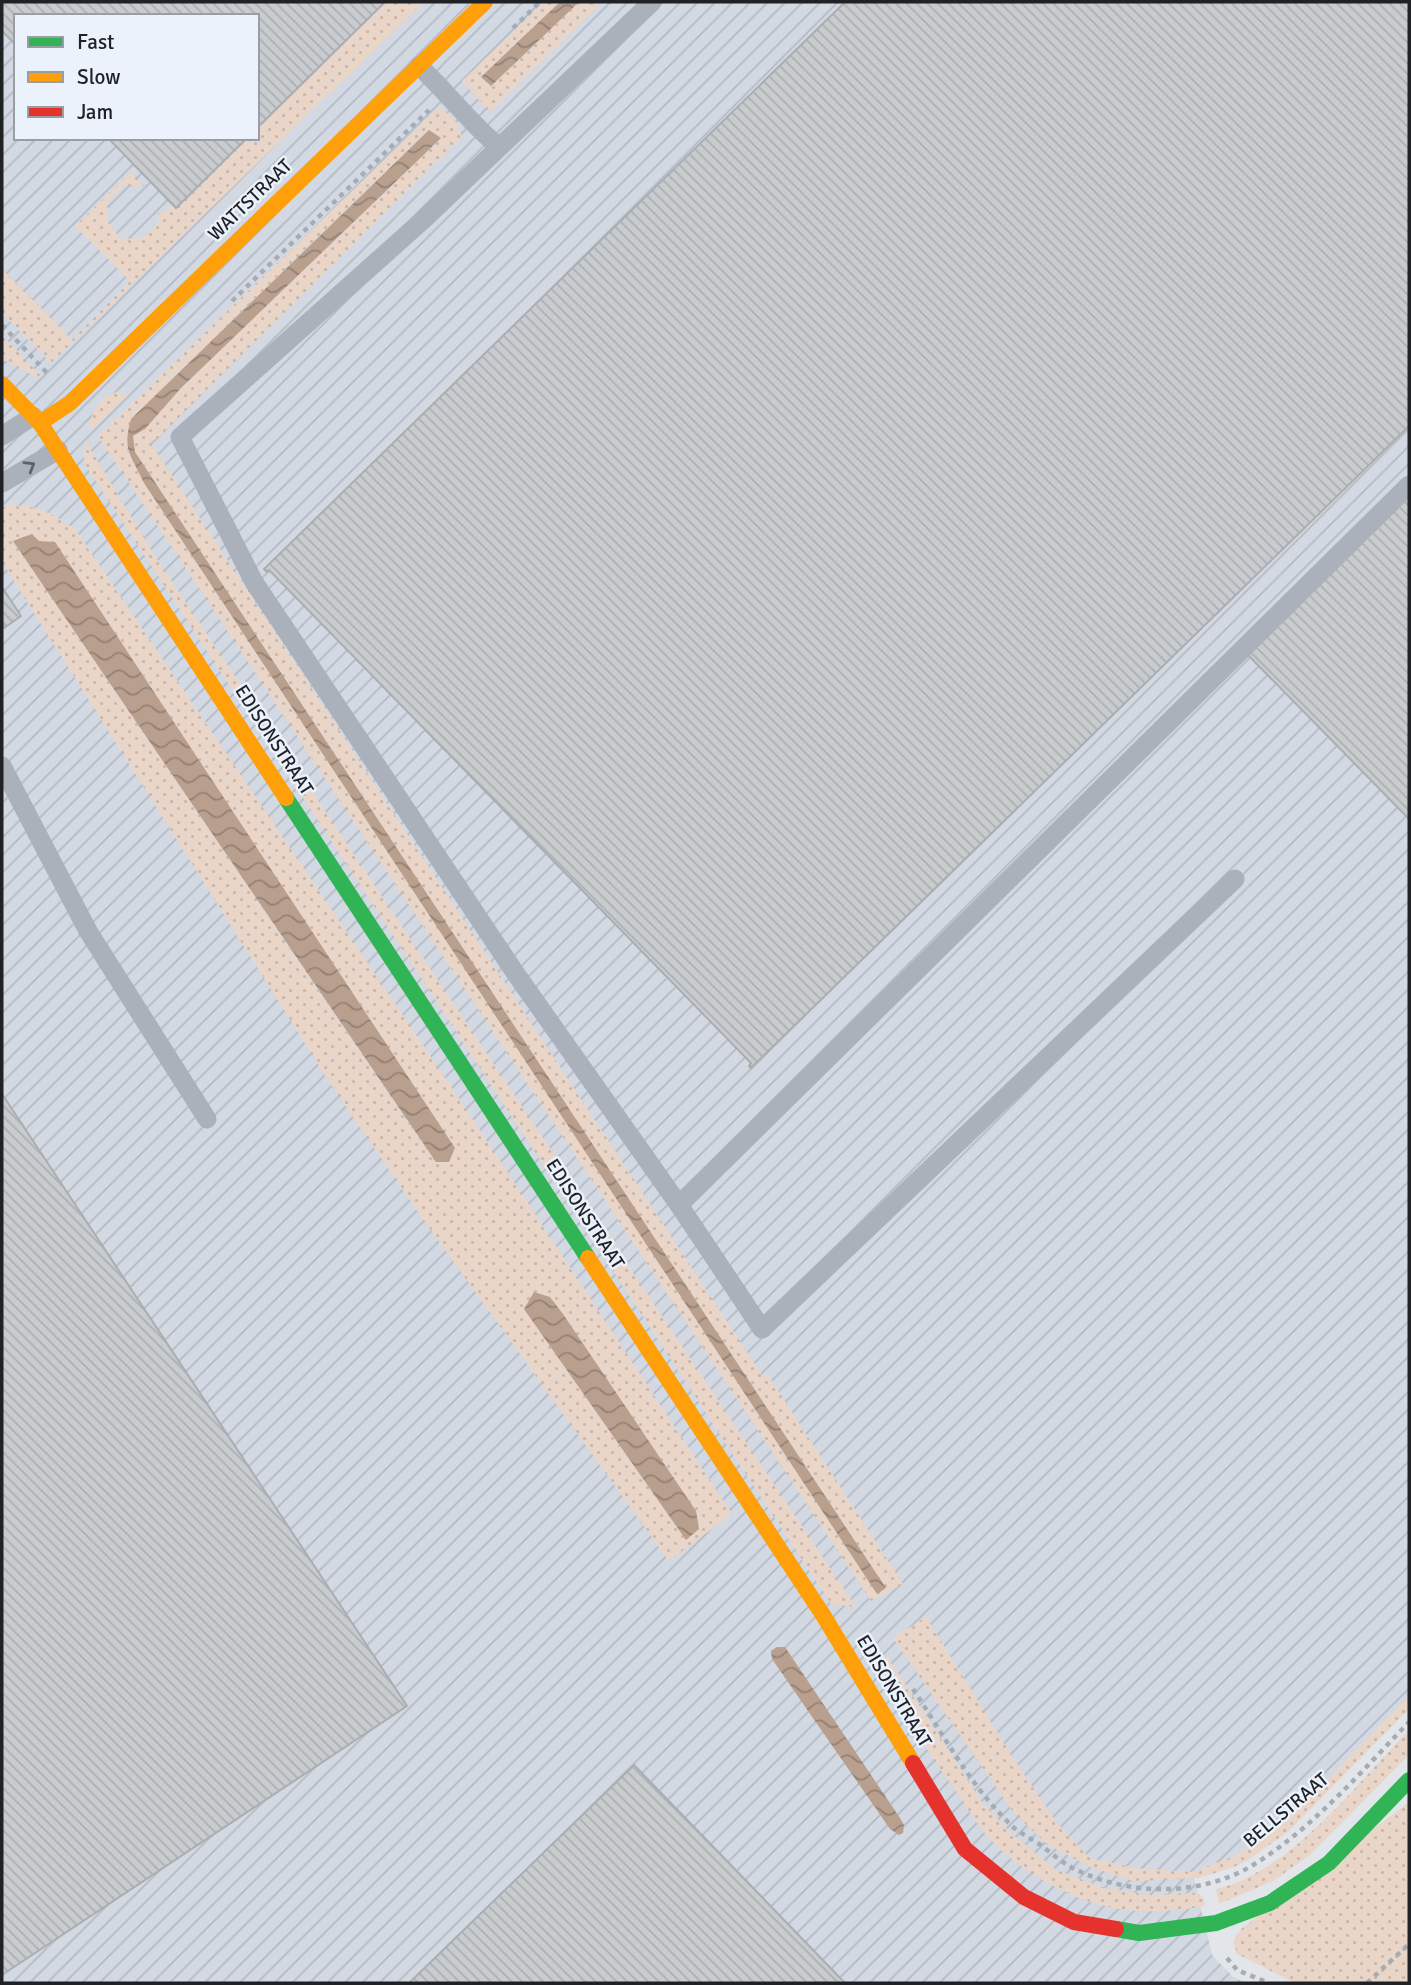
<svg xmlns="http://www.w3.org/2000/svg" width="1411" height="1985" font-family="Signika,sans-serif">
<defs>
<pattern id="industrial-furrows" width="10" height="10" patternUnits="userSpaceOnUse" patternTransform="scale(1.75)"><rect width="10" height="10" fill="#d2d9e3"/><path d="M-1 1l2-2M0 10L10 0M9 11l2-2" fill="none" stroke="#b4bac3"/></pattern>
<pattern id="grass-dots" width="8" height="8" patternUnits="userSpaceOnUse" patternTransform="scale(1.75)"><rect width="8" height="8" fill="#ead6c9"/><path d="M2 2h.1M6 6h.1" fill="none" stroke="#c8b7ac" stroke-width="1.8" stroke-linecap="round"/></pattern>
<pattern id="water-waves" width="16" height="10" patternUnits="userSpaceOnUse" patternTransform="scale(1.75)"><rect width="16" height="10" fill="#b89f8e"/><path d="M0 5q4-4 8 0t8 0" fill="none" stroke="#958174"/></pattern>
<pattern id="building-back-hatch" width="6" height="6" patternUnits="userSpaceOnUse" patternTransform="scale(1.75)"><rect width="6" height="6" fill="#c8cccf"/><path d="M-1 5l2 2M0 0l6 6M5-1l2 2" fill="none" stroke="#abafb2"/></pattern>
</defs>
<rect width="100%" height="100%" fill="#e2e6ea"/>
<path fill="url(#industrial-furrows)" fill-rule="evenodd" d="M2,2H1409V1702L1267,1845L1193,1874L1212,1955L1233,1977L1246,1983H2ZM16,16H257V138H16Z"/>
<g fill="url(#grass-dots)" fill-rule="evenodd">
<path d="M387,2H424L51,363L2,313L3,270L72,340L130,281L75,226L131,172L144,186H123L108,201L107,222L121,239L143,238L159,222L158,213L163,214L171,205L176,209L248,138H257V129Z"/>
<path d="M544,2H560L481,77L491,86L579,2H602L490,112L462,81Z"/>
<path d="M438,108C452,115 458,122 462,137L159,437L150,442L764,1378L768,1375L903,1584L871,1601L98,436ZM429,130L440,139L181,388L145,429L133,436L135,452L878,1593L144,483L126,447L131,418Z"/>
<path d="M2,335L42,377L34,376L2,359Z"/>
<path d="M117,392L129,394L92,430L89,426C93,409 100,397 117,392Z"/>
<path d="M85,440L153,553L856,1607L831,1604L84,463Z"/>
<path d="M8,505C41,506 48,512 75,529L456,1094L732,1514L669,1561L420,1215L330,1083L2,562V508ZM13,541L55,542L454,1148L449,1162H435ZM550,1297L696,1511L686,1540L524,1309Z"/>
<path d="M926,1617L1015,1761L1057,1823L1090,1858L1135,1868L1192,1872L1235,1856L1289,1819L1409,1696V1709L1289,1831L1248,1860L1234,1867L1199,1878L1134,1881L1090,1867L1047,1844L1014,1813L893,1638Z"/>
<path d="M887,1656L983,1804L1012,1834L1056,1870L1105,1888L1149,1895L1199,1893L1204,1900L1205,1906C1144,1917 1100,1912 1046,1882C1023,1869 1001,1853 984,1832C974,1820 966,1806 957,1793C930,1755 905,1716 880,1677Z"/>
<path d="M1409,1730V1755L1310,1855L1273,1881L1219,1904L1216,1889C1293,1870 1356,1784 1409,1730Z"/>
<path d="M1409,1802V1983H1294L1237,1954L1233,1941L1241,1929Z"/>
</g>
<g fill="url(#water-waves)">
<path d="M560,2H579L491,86L481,77Z"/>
<path d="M429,130L441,138L181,388L145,429L133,436L135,452L886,1588L877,1594L144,483C131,455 122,450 131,419Z"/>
<path d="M32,534L39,541L55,542L455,1148L449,1162H436L13,541Z"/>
<path d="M534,1292L550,1297L563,1314L696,1511L699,1529L686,1540L524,1309Z"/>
<path d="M777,1647H785L900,1818L904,1825L903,1833L899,1835L890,1829L772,1659L771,1651Z"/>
</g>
<g fill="url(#building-back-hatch)" stroke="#aaadb1" stroke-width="2">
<path d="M2,2H385L257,128V16H16V45L2,31Z"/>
<path d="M845,2H1409V426L751,1068L749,1066L751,1063L269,570L267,572L264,569Z"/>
<path d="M108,138H247L176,208Z"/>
<path d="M1409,496V819L1247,654Z"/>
<path d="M2,587L21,616L4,628L2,624Z"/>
<path d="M2,1094L407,1706L2,1975Z"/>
<path d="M634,1765L845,1983H409Z"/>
</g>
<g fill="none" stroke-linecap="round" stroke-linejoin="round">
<g stroke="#a6acb3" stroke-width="4.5" stroke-dasharray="5 5" stroke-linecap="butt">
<path d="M513,28L540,2"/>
<path d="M232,301L429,110"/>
<path d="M2,325L49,375"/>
<path d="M913,1689C943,1734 970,1785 1009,1823C1017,1832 1029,1837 1039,1844C1049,1851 1059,1860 1069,1866C1124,1896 1199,1898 1253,1865C1311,1830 1362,1771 1409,1722"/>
<path d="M1227,1958L1237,1970L1269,1983"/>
<path d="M1367,1983L1409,1944"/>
</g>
<g stroke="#aab1bb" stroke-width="19">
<path d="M652,2L422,221L180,437L254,582L516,974L679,1205"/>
<path d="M419,66C447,92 470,123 499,147"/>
<path d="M2,436L33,416"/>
<path d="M2,483L58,450"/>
<path d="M2,766L88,931L207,1119"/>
<path d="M1235,879L762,1329L679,1205L1409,485"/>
</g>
<g stroke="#30b455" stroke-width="16">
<path d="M286,798L588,1258"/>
<path d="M1116,1929L1139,1933L1216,1923L1270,1903L1329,1863L1409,1780"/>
</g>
<g stroke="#ff9f0a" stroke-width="16">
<path d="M2,384L40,423L286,798"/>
<path d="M40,423L70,403L485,2"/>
<path d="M588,1258L823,1615L913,1763"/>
</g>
<path stroke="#e5322d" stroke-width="16" d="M913,1763L965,1849L1024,1897L1074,1922L1116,1929"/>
</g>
<defs><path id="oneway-chevron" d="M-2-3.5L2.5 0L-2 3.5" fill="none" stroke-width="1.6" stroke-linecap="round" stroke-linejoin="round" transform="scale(1.75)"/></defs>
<use stroke="#5e6268" href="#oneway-chevron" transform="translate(30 466) rotate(-31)"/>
<g text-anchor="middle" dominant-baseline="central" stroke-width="5" stroke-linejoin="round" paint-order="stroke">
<g font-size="19" fill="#1f2124" stroke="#ebf2fc">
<text transform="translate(250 200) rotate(-44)">WATTSTRAAT</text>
<text transform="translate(274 740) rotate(57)">EDISONSTRAAT</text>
<text transform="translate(585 1214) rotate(57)">EDISONSTRAAT</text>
<text transform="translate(894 1691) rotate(59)">EDISONSTRAAT</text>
<text transform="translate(1286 1810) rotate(-40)">BELLSTRAAT</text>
</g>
</g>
<rect width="1411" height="1985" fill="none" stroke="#1f2124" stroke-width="7"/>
<rect x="14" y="14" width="245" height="126" fill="#ebf2fc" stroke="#999ea6" stroke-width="2"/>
<rect x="28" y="37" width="35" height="10" fill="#30b455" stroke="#999ea6" stroke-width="2"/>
<text x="77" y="49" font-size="21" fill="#1f2124">Fast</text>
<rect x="28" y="72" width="35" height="10" fill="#ff9f0a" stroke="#999ea6" stroke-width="2"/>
<text x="77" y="84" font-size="21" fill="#1f2124">Slow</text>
<rect x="28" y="107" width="35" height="10" fill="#e5322d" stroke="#999ea6" stroke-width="2"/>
<text x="77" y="119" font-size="21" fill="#1f2124">Jam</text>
</svg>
